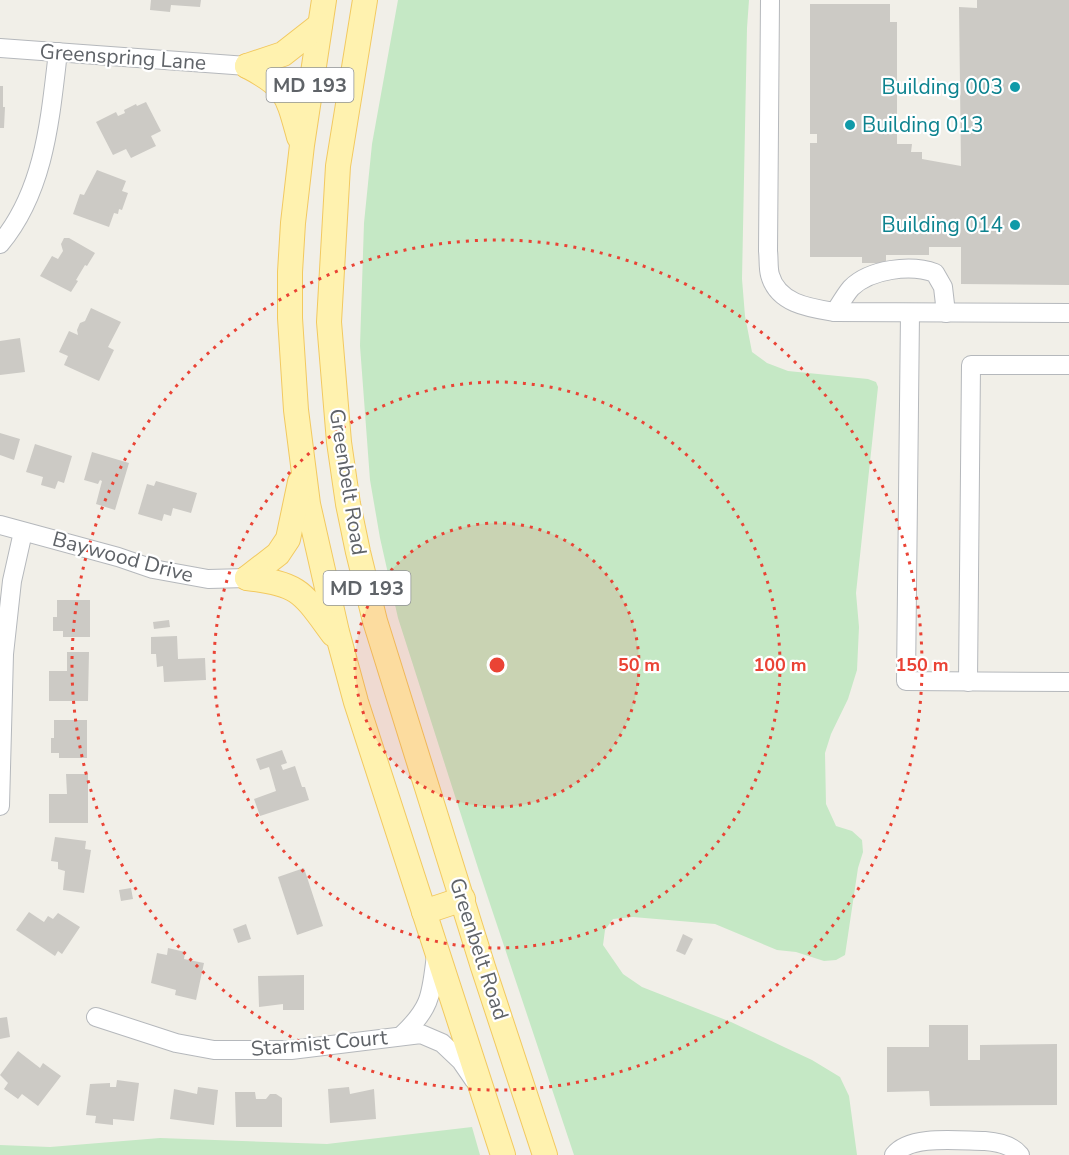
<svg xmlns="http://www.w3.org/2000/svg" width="1069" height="1155" font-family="'Nunito Sans',sans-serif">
<rect width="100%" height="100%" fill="#f1efe8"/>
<g fill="#c5e8c5">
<path d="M398,0H749L747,28L742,279L745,316L752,352L767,363L788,371L868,379L876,382L878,387L856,593L859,627L857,670L848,699L831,734L825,753L826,804L836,826L852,831L862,840L863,852L858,868L845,955L836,960L824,961L796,952L777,950L715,924L633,917L613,919L605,930L603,945L623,974L642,987L731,1022L784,1047L812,1060L840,1077L849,1096L857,1155H574L479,871L398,618L380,538L370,480L360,346L364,223L372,144Z"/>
<path d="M472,1127L480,1155H0V1145L50,1147L160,1138L327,1144Z"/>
</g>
<g fill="#cccac5">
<path d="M151,0H201L200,7L171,5L170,12L150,10Z"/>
<path d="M977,0H1069V285L961,284V247H929V255H886V263H862V257H810V143H817V134H810V4H890V22H897V116H890V134H897V144H912L911,152H922V159L961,166L959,7L977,8Z"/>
<path d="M0,86H3V107H5L4,128H0Z"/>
<path d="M146,102L161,131L151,136L156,146L131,158L126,149L113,155L96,122L116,112L118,116L125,113L124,110L136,104L137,106Z"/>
<path d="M97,170L126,181L122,191L128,193L122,210L119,209L118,214L114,213L109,227L73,214L80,194L84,195Z"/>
<path d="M64,238H69L95,253L87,266L85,265L76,280L78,281L71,292L40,276L52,256L58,259L63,251L61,244Z"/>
<path d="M91,308L121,322L108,347L114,350L99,381L64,365L68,356L59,352L69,331L78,335L77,330L80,323L85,321Z"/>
<path d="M20,338L25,372L0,375V341Z"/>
<path d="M0,433L20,439L14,460L0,455Z"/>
<path d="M35,444L72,456L64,483L58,481L55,489L41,485L43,477L26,472Z"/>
<path d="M92,452L129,463L115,510L96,504L102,481L100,480L98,484L84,480Z"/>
<path d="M156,481L197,493L191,513L173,508L171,516L164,514L162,521L138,514L147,484L154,486Z"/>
<path d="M57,600H90V637H63V631H53V617H57Z"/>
<path d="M169,620L170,627L154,629L153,622Z"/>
<path d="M177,636L178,659L205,658L206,680L164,682L163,666L157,667L156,654H151V637Z"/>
<path d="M67,652H89L88,701H49V671H67Z"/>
<path d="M54,720H87V758H59V753H51V738H54Z"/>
<path d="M282,750L287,763L281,765L283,770L295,766L302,787H305L309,800L260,816L254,799L276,791L269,767L260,770L256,759Z"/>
<path d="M66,774H88V823H49V794H67Z"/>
<path d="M55,837L86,841L85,849L91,850L84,893L63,890L65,871L58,869V862L51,861Z"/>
<path d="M304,868L323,926L297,935L278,877Z"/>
<path d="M131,888L133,899L121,901L119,890Z"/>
<path d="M29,912L44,922L48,916L53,919L58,913L80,927L62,954L58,951L55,956L16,930Z"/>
<path d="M246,924L251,939L238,943L233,929Z"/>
<path d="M683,934L693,939L685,955L676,951Z"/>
<path d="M168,948L185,952L184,959L204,963L196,1000L175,995L176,990L151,983L157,953L167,955Z"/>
<path d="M304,975V1010H283V1004L259,1007L258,976Z"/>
<path d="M7,1017L10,1037L0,1039V1018Z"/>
<path d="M929,1025H968V1060H980V1045L1057,1044V1105L930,1106L929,1091L887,1092V1047H929Z"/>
<path d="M18,1051L40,1068L43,1063L61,1076L38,1106L22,1094L18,1099L4,1089L8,1083L0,1075Z"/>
<path d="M117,1080L139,1083L134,1121L113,1119V1125L95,1123L96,1116L86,1115L90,1084L110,1083V1087H116Z"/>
<path d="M198,1087L218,1090L214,1125L170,1119L174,1089L197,1094Z"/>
<path d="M349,1087L350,1094L374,1089L376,1119L330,1123L328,1089Z"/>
<path d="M235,1092H255L256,1099H266L270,1094H276L282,1098V1127H236Z"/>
</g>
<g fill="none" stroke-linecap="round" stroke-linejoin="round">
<defs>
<g id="minor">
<path d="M770,0L768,251C769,259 768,268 770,275C778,304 810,308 835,312L1069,313"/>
<path d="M0,48L247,66"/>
<path d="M0,244C45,190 50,119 58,52"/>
<path d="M835,312C840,304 845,295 851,288C870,269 911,264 935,273L943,287L946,313"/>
<path d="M910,313L906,681L1069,682"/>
<path d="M0,525L118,557L153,569L208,579L247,578"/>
<path d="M968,682L971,365H1069"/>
<path d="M0,806L4,654L12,581L23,532"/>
<path d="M96,1017L176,1043L214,1050H291L421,1034L442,1043L461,1061L474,1080"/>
<path d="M402,1035C432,1007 431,994 436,955"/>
<path d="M894,1155C910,1134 961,1141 985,1141C998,1142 1012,1145 1020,1155"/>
</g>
<g id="major">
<path d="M324,0L302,145L293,223L290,272V318L296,410L308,504L337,632L356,702L503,1155"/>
<path d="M365,0L338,166L329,322L339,442L348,504L358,552L375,621L483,967L545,1155"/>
<path d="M247,66C287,87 287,94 299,137"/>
<path d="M247,66L283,54L320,25"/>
<path d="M247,578L278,554L288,539L300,482"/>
<path d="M247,578C300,584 302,592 333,634"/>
<path d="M424,912L463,899"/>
</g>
</defs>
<use href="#minor" stroke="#b5b8bc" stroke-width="20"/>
<use href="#major" stroke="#f2c960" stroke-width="26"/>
<use href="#minor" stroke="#fff" stroke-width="18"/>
<use href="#major" stroke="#fff2af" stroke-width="24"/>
</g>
<circle cx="497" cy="665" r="142" fill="#ea4335" fill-opacity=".12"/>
<g fill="none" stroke="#ea4335" stroke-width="3" stroke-dasharray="3 6">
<circle cx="497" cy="665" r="142"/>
<circle cx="497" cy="665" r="283"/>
<circle cx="497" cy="665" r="425"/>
</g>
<g fill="#0f9aa8" stroke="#fff" stroke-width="2">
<circle cx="1015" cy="87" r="6"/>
<circle cx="850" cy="125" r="6"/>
<circle cx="1015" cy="225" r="6"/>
</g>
<g text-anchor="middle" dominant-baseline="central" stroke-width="4.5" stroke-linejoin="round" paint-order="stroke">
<g fill="#fff" stroke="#8f9295" stroke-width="1.5">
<rect x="266.5" y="68" width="87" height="34" rx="4.5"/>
<rect x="323.5" y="571" width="87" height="34" rx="4.5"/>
</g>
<g font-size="20" font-weight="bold" fill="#5f6368">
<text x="310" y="85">MD 193</text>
<text x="367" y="588">MD 193</text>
</g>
<g font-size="21" fill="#5f6368" stroke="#fff">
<text transform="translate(123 57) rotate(4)">Greenspring Lane</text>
<text transform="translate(348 482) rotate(81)">Greenbelt Road</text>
<text transform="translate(123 557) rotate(15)">Baywood Drive</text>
<text transform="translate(479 949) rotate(72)">Greenbelt Road</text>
<text transform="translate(319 1043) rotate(-5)">Starmist Court</text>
</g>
<g font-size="21" fill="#0d838f" stroke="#fff" text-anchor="end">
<text x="1003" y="87">Building 003</text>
<text x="862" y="125" text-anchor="start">Building 013</text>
<text x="1003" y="225">Building 014</text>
</g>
</g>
<circle cx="497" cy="665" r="9" fill="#ea4335" stroke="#fff" stroke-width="3"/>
<g font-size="18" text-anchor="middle" font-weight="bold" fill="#ea4335" stroke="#fff" stroke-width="4.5" stroke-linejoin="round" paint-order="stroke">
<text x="639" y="671">50 m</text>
<text x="780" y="671">100 m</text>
<text x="922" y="671">150 m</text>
</g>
</svg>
